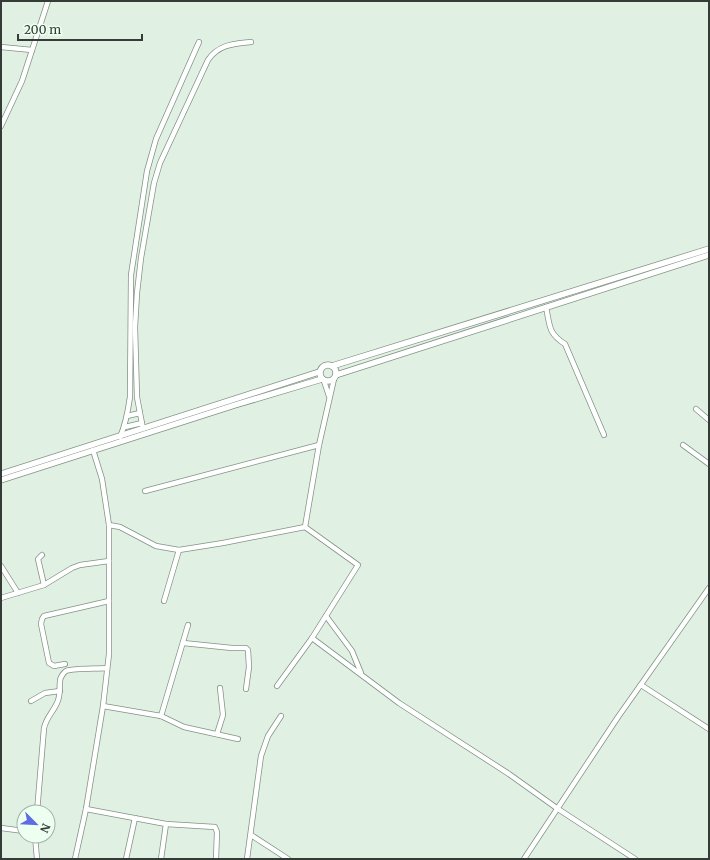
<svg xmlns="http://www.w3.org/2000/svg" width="710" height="860" font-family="Merriweather,serif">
<rect width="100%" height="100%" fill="#e0f1e3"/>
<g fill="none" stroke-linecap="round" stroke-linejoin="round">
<defs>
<g id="minor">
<path d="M1,47L32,50"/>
<path d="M1,126L22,81L48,1"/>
<path d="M546,307C550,326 548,333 565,344L604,435"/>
<path d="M334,379L319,445L305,527L358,565L312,638L399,703L509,774L558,809L635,859"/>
<path d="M324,381L329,396"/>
<path d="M696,409L709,420"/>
<path d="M127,416L140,413"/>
<path d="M125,427L142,423"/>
<path d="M143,429L137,397L135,327L137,293L141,258L154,183L160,163L208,60C219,44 234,44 251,42"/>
<path d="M120,437C126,424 128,411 130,397L131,275L147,171L156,139L199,42"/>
<path d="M683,445L709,464"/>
<path d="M145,491L319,445"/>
<path d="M109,525L120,527L156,546L179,550L223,543L305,527"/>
<path d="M42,555L38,559L44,585"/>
<path d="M1,566L18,593"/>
<path d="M1,598L44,585L72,568L80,565L109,561"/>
<path d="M164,601L179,550"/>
<path d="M326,616L352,651L361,673"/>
<path d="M183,643L232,648H246L248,650L249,667L246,689"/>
<path d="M65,664L54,666L49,663L41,624L42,619L44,616L109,601"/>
<path d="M641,685L709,729"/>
<path d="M277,686L312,638"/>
<path d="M31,701L45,693L60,691"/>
<path d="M103,706L161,716L184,727L238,739"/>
<path d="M161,716L188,625"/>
<path d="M217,734L223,715L220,688"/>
<path d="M86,809L166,824L161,859"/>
<path d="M37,812L44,728C46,718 53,712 57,703C61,695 59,689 60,681C60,678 63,673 66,671C74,668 98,669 107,668"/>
<path d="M166,824L215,827L217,832L216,859"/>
<path d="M1,828L24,831"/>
<path d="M251,835L288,859"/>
<path d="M35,836L37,859"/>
<path d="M75,859L86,809L103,706L109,654V525L102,479L93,450"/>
<path d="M126,859L135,818"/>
<path d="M247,859L261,756L268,736L281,716"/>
<path d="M524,859L618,717L709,588"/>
</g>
<g id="tertiary">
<circle cx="328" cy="373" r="8"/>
<path d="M332,366L709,249"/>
<path d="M336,375L709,255"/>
<path d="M1,474L319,372"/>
<path d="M1,480L235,405L322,379"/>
</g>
</defs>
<use href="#minor" stroke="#829285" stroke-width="6"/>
<use href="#tertiary" stroke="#829285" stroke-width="7"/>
<use href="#minor" stroke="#fff" stroke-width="4.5"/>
<use href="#tertiary" stroke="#fff" stroke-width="5.5"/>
</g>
<rect width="710" height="860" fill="none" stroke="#353b36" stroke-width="4"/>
<g transform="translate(36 824) rotate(114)"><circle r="19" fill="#edfff0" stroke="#a3b1a6"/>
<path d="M0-3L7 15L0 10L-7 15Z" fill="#5f6de4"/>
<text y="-6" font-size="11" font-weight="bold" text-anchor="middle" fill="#353b36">N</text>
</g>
<path d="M18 34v6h124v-6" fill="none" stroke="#353b36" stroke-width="2"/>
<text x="24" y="34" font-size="12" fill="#353b36" stroke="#edfff0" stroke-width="3" paint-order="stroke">200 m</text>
</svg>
